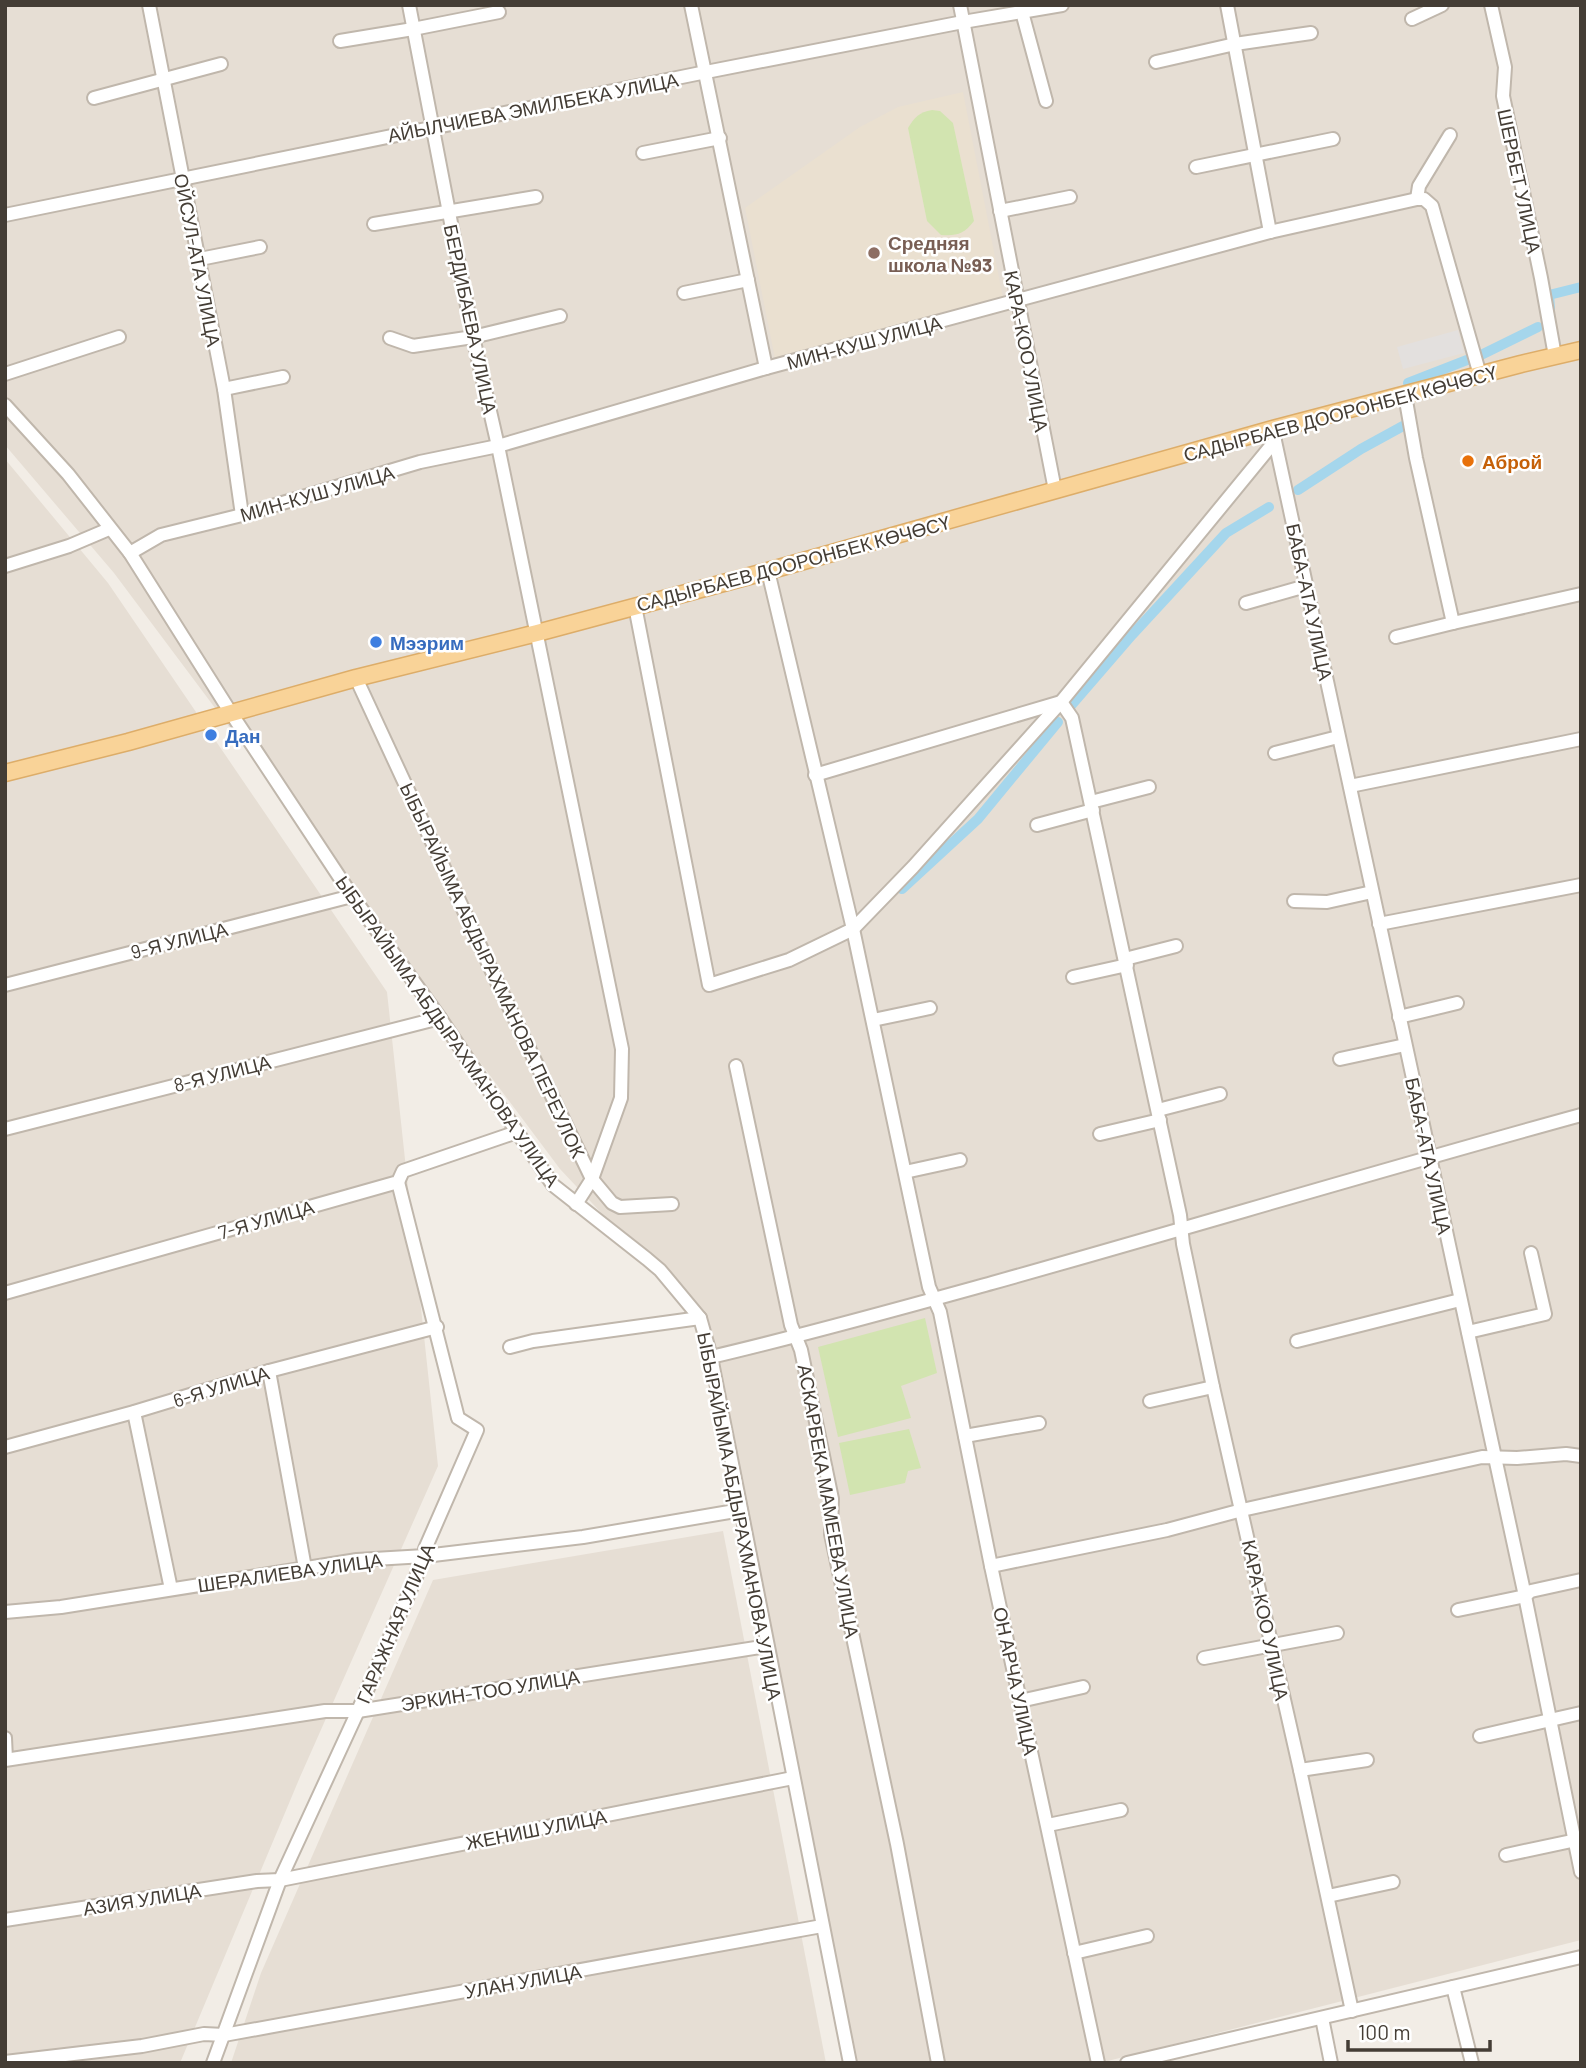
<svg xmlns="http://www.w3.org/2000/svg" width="1586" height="2068" font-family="Barlow,sans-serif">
<rect width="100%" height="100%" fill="#f2ede6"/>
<g fill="#e6ded4">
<path d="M5,5H1581V1940L1100,2063H850L700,1318L560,1169L114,573L5,445Z"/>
<path d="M5,459L108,583L387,992L438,1466L300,1777L180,2063H5Z"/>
<path d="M723,1531L826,2063H231L261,1973L433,1580Z"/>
</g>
<path fill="#eae0d0" d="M963,92L1003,298L775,359L745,208L860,127L898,107Z"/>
<g fill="#d2e4b0">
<path d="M932,110L940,111L953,123L974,221C964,234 957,236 941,235L927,221L908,128C914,118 919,112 932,110Z"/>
<path d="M925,1318L937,1373L901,1386L911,1418L838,1437L818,1347Z"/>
<path d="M909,1429L921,1468L908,1471L905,1483L850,1495L839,1443Z"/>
</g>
<path fill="#e3e0de" d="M1458,330L1464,353L1403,369L1397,347Z"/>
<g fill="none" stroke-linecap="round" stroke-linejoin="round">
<g stroke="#a5d6ec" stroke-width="10">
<path d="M1550,308L1549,295L1581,287"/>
<path d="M1481,355L1538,327"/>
<path d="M1408,383L1467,360"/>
<path d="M1298,490L1361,449L1403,426"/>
<path d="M1069,708L1132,635L1226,533L1269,507"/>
<path d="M902,889L978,819L1058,722"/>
</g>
<defs>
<g id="minor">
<path d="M149,5L224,389L242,515"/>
<path d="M409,5L473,337L498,446L622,1049L621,1098L592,1179L576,1204"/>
<path d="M691,5L766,368"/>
<path d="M960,5L1055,490"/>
<path d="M1227,5L1270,232"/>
<path d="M1491,5L1505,67L1503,96L1541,278L1555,356"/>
<path d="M1022,12L1046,101"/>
<path d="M1412,19L1442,5"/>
<path d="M340,41L413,29L499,12"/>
<path d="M1156,62L1235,44L1311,33"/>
<path d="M94,98L221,64"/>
<path d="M643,153L720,138"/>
<path d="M1196,167L1333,139"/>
<path d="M1417,199L1419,186L1450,135"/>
<path d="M1000,211L1070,197"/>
<path d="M5,215L706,72L963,22L1062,5"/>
<path d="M374,224L536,197"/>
<path d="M200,259L260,247"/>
<path d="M684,293L748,280"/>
<path d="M390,338L413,346L473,337L560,316"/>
<path d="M5,374L119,337"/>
<path d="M224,389L283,377"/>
<path d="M1405,395L1416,458L1453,623L1581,594"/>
<path d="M5,405L68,474L130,553L231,713L352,896L440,1018L553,1185L647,1259L660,1270L700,1318L711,1357L850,2063"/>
<path d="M1275,441L1525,1596L1581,1872"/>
<path d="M130,553L161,535L242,515L420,462L498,446L766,368L1270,232L1417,199H1424L1432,206L1480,375"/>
<path d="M5,566L69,546L109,529"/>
<path d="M768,571L853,929L929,1287L940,1312L991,1566L1098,2063"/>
<path d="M1246,603L1306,586"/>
<path d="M635,606L709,985L789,960L853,929L913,867L1061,702L1275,441V438"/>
<path d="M1396,637L1453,623"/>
<path d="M356,678L496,980L592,1179L612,1203L620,1207L672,1204"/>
<path d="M1275,753L1338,737"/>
<path d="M815,775L1061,702L1072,718L1180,1215L1183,1244L1213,1387L1300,1770L1352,2011"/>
<path d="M1350,786L1581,739"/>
<path d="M1091,802L1149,787"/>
<path d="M1037,825L1093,810"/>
<path d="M1294,901L1327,902L1372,892"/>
<path d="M1379,924L1581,885"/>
<path d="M1125,959L1176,946"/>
<path d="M1073,977L1127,965"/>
<path d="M5,985L352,896"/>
<path d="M1399,1017L1457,1003"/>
<path d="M873,1020L930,1008"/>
<path d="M1340,1059L1405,1045"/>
<path d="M736,1066L791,1325L801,1350L832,1499L831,1534L897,1844L938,2063"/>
<path d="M1158,1110L1220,1094"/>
<path d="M5,1129L440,1018"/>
<path d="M1100,1134L1160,1120"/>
<path d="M905,1172L960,1160"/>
<path d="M5,1293L398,1182L403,1171L517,1132"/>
<path d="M1468,1332L1545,1314L1531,1253"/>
<path d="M1297,1341L1460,1300"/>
<path d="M510,1347L533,1341L700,1318"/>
<path d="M711,1357C805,1335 898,1309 992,1283C1188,1228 1384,1169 1581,1115"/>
<path d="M269,1371L305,1568"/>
<path d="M1150,1401L1213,1387"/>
<path d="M134,1412L171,1589"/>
<path d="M965,1436L1039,1423"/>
<path d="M5,1447L134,1412L269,1371L437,1327"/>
<path d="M991,1566L1167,1530L1242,1510L1482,1457L1517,1458L1566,1454L1581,1456"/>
<path d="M1458,1610L1525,1596L1531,1591L1581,1580"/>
<path d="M5,1612L61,1607L357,1560L425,1556L583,1537L741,1510"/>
<path d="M1204,1658L1337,1633"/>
<path d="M1020,1701L1083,1687"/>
<path d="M1480,1736L1581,1713"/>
<path d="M5,1738L6,1759"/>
<path d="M5,1760L325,1711H358L767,1646"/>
<path d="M1300,1770L1367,1760"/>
<path d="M1048,1825L1121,1810"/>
<path d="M1506,1855L1581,1839"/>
<path d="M1328,1896L1393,1882"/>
<path d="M5,1920L257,1881L280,1880L793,1778"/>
<path d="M1074,1953L1147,1936"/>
<path d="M1453,1987L1472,2063"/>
<path d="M1322,2018L1331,2063"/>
<path d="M5,2062L142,2046L204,2034L224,2035L822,1926"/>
<path d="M213,2063L280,1880L358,1711L425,1556V1549L477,1430L458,1418L398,1182"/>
<path d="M1127,2063L1581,1957"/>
</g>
<path id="major" d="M5,773L128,742L356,678L537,633L768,571L1273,429L1521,364L1581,350"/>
</defs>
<use href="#minor" stroke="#c0b7ac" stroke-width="16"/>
<use href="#major" stroke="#ddad69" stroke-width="19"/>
<use href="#minor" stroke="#fff" stroke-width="12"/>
<use href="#major" stroke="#f9d398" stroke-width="16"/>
</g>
<circle fill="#8d6e63" stroke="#fff" stroke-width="2.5" cx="874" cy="253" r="7"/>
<circle fill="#e8710a" stroke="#fff" stroke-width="2.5" cx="1468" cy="461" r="7"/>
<g fill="#3f7fe0" stroke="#fff" stroke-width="2.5">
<circle cx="376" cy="642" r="7"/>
<circle cx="211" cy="735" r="7"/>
</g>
<g text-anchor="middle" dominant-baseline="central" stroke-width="5" stroke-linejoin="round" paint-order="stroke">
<g font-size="19" fill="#443d35" stroke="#fff">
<text transform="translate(533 107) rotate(-11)">АЙЫЛЧИЕВА ЭМИЛБЕКА УЛИЦА</text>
<text transform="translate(1520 181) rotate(78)">ШЕРБЕТ УЛИЦА</text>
<text transform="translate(198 260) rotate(79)">ОЙСУЛ-АТА УЛИЦА</text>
<text transform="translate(471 319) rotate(78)">БЕРДИБАЕВА УЛИЦА</text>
<text transform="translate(864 342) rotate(-15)">МИН-КУШ УЛИЦА</text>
<text transform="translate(1027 351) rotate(79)">КАРА-КОО УЛИЦА</text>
<text transform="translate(1340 413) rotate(-15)">САДЫРБАЕВ ДООРОНБЕК КӨЧӨСҮ</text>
<text transform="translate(317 493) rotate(-16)">МИН-КУШ УЛИЦА</text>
<text transform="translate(793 563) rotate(-15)">САДЫРБАЕВ ДООРОНБЕК КӨЧӨСҮ</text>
<text transform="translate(1310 602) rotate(78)">БАБА-АТА УЛИЦА</text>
<text transform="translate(179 940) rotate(-14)">9-Я УЛИЦА</text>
<text transform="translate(493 970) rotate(65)">ЫБЫРАЙЫМА АБДЫРАХМАНОВА ПЕРЕУЛОК</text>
<text transform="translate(448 1031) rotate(55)">ЫБЫРАЙЫМА АБДЫРАХМАНОВА УЛИЦА</text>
<text transform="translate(222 1073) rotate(-14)">8-Я УЛИЦА</text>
<text transform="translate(1429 1156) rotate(78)">БАБА-АТА УЛИЦА</text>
<text transform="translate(266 1219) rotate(-16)">7-Я УЛИЦА</text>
<text transform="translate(221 1386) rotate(-17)">6-Я УЛИЦА</text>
<text transform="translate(829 1501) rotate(80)">АСКАРБЕКА МАМЕЕВА УЛИЦА</text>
<text transform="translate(740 1516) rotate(79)">ЫБЫРАЙЫМА АБДЫРАХМАНОВА УЛИЦА</text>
<text transform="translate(290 1572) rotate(-8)">ШЕРАЛИЕВА УЛИЦА</text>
<text transform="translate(1266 1620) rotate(78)">КАРА-КОО УЛИЦА</text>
<text transform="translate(395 1623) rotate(-67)">ГАРАЖНАЯ УЛИЦА</text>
<text transform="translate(1016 1681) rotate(78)">ОН АРЧА УЛИЦА</text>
<text transform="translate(490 1690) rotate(-9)">ЭРКИН-ТОО УЛИЦА</text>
<text transform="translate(536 1829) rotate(-11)">ЖЕНИШ УЛИЦА</text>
<text transform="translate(142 1899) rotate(-9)">АЗИЯ УЛИЦА</text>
<text transform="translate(523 1981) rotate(-10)">УЛАН УЛИЦА</text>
</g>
<g font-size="19" font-weight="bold" fill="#785e54" stroke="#fff" text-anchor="start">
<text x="888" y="242">Средняя<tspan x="888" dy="22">школа №93</tspan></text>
</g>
<g font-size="19" font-weight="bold" fill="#c56008" stroke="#fff" text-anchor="start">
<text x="1482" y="461">Аброй</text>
</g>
<g font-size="19" font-weight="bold" fill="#366cbe" stroke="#fff" text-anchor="start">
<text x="390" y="642">Мээрим</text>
<text x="225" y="735">Дан</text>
</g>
</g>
<rect width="1586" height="2068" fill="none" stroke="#443d35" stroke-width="14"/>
<path d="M1348 2040v10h142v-10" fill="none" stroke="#443d35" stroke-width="3.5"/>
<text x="1358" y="2040" font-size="21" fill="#443d35" stroke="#ffffff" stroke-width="5" paint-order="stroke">100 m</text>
</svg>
